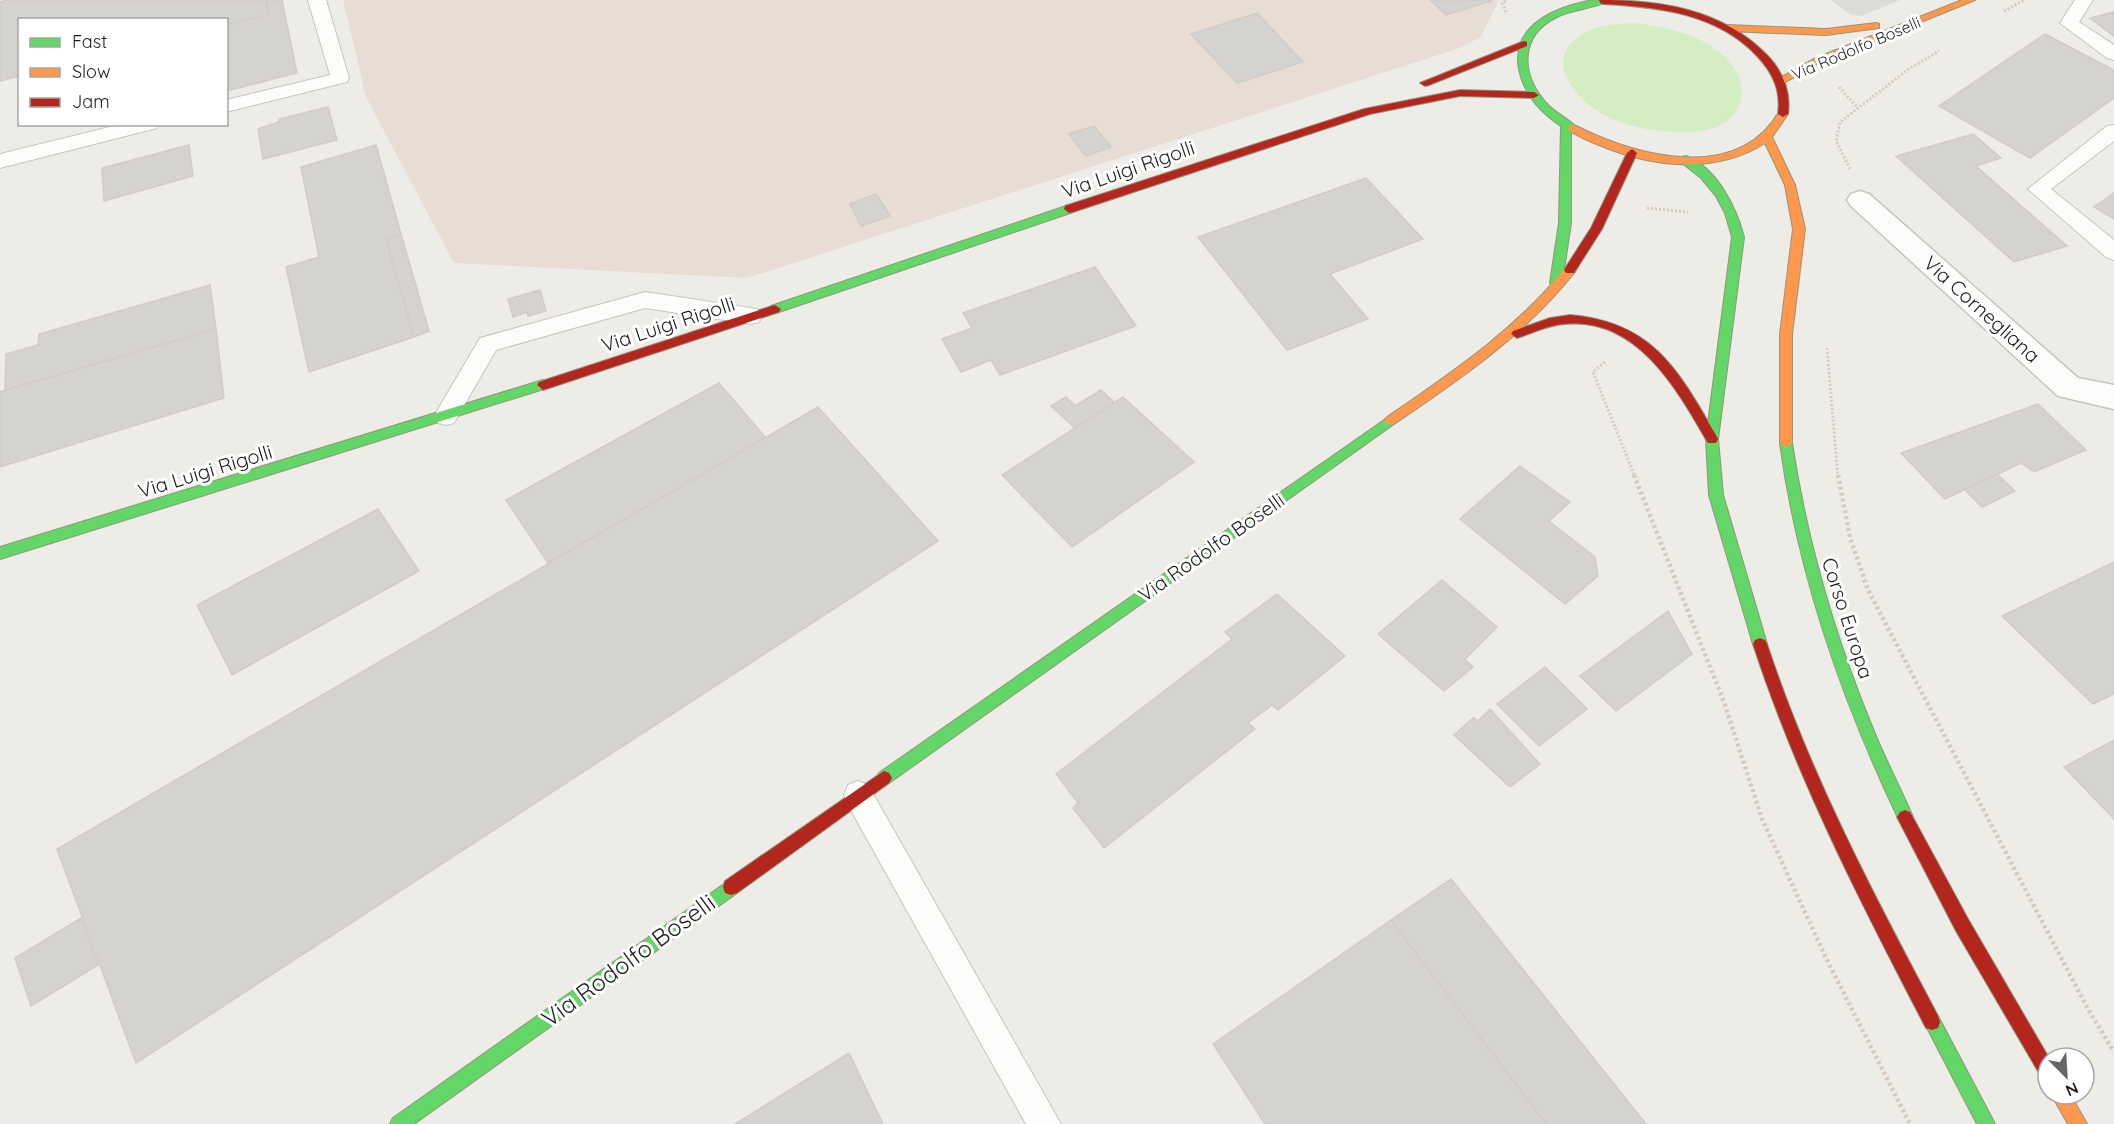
<svg xmlns="http://www.w3.org/2000/svg" width="2114" height="1124" font-family="Quicksand,sans-serif">
<rect width="100%" height="100%" fill="#edece6"/>
<path fill="#e8ddd5" d="M343,0H1499L1481,37L1457,49L747,278L454,263L366,97Z"/>
<path fill="#d5edc2" d="M1633,23C1660,26 1687,31 1711,46C1760,77 1749,131 1689,132C1659,132 1628,129 1601,113C1572,96 1542,57 1584,33C1598,25 1616,24 1633,23Z"/>
<path fill="#dbdbd8" d="M1830,0H1900L1861,16L1852,15Z"/>
<g fill="#d5d3cf" stroke="#d0cdc7" stroke-width="1.5">
<path d="M8,0H266L269,14L226,25V20H20V76L0,81V2Z"/>
<path d="M266,0H282L297,73L226,91V25L269,14Z"/>
<path d="M1430,0H1491L1492,1L1446,15Z"/>
<path d="M2114,12V36L2090,18Z"/>
<path d="M1257,13L1303,62L1237,83L1191,34Z"/>
<path d="M2045,34L2114,70V98L2030,158L1939,106Z"/>
<path d="M328,107L337,140L263,159L258,129L279,122V119Z"/>
<path d="M1094,126L1111,147L1086,156L1069,134Z"/>
<path d="M1973,134L2001,158L1976,166L2067,246L2014,262L1896,156Z"/>
<path d="M189,145L193,176L104,201L102,168Z"/>
<path d="M376,145L401,234L386,239L414,337L309,372L286,267L319,257L301,167Z"/>
<path d="M1366,178L1423,239L1330,274L1368,319L1287,350L1198,237Z"/>
<path d="M2114,193V219L2094,207Z"/>
<path d="M876,194L890,216L861,226L850,204Z"/>
<path d="M401,234L429,331L414,337L386,239Z"/>
<path d="M1095,267L1136,326L1000,375L991,360L961,372L942,339L972,328L963,313Z"/>
<path d="M210,285L216,329L5,390L6,354L38,345L39,334Z"/>
<path d="M540,290L546,311L528,316L527,312L513,317L508,299Z"/>
<path d="M216,329L224,398L0,467V392Z"/>
<path d="M719,383L766,438L548,563L506,500Z"/>
<path d="M1101,390L1115,403L1075,428L1051,406L1066,397L1075,406Z"/>
<path d="M1123,397L1194,462L1072,547L1002,475Z"/>
<path d="M2038,404L2086,450L2034,472L2021,463L1945,499L1901,453Z"/>
<path d="M818,407L938,541L136,1063L57,849Z"/>
<path d="M1520,466L1570,502L1549,521L1595,557L1598,576L1565,604L1460,519Z"/>
<path d="M1997,474L2015,491L1982,507L1964,489Z"/>
<path d="M378,509L419,571L232,675L197,605Z"/>
<path d="M2114,562V694L2093,704L2002,616Z"/>
<path d="M1442,580L1497,627L1465,659L1473,667L1444,691L1378,634Z"/>
<path d="M1277,594L1345,656L1278,710L1272,705L1248,723L1255,729L1104,848L1073,808L1078,803L1056,774L1232,639L1225,632Z"/>
<path d="M1668,611L1692,654L1616,711L1580,676Z"/>
<path d="M1545,667L1587,709L1539,746L1497,704Z"/>
<path d="M1490,709L1540,764L1510,787L1454,735L1473,718L1478,721Z"/>
<path d="M2114,740V819L2064,767Z"/>
<path d="M1451,879L1646,1124H1546L1391,920Z"/>
<path d="M81,918L98,965L31,1006L15,958Z"/>
<path d="M1391,920L1546,1124H1265L1213,1044Z"/>
<path d="M849,1053L883,1124H735Z"/>
</g>
<g fill="none" stroke-linecap="round" stroke-linejoin="round">
<defs>
<g id="lane">
<path d="M308,0H326L349,78L347,82L226,112V100L330,75Z"/>
<path d="M2075,0H2093L2079,22L2114,45V60L2107,58L2060,23Z"/>
<path d="M122,124H159L157,128L0,168V154Z"/>
<path d="M2114,125V141L2051,189L2114,240V260L2106,257L2028,189L2107,126Z"/>
<path d="M645,292L751,308L759,310L762,316L759,322L751,324L645,308L496,350L454,423L446,425L438,423L434,416L480,338Z"/>
<path d="M858,781L868,785L1061,1124H1026L848,805L844,795L848,785Z"/>
</g>
<path id="street" d="M1860,191L1869,194L2078,378L2114,385V409L2058,396L1851,206L1847,200L1851,194Z"/>
<g id="fast">
<path d="M1593,0L1608,1C1599,7 1572,10 1559,16C1518,35 1520,75 1548,105C1557,114 1569,119 1577,128L1571,131V223L1562,283L1556,287L1550,283L1559,223L1561,126C1544,115 1529,99 1522,80C1504,29 1550,8 1593,0Z"/>
<path d="M1686,156C1717,168 1736,207 1744,237L1718,439L1723,495L1767,644L1765,648L1760,650L1755,648L1753,644L1709,495L1706,439L1732,237L1725,213L1716,196L1701,178L1682,163V157Z"/>
<path d="M1069,205L1074,209L1073,212L779,312L775,313L769,309L771,306Z"/>
<path d="M543,380L547,382L549,385L547,388L0,559V547Z"/>
<path d="M1390,416L1396,421L1394,424L889,783L884,785L879,783L876,778L879,773Z"/>
<path d="M1786,438L1792,443C1807,542 1835,637 1873,729C1885,759 1900,787 1913,817L1910,822L1905,824L1900,822C1842,701 1798,576 1780,443Z"/>
<path d="M731,879L737,881L739,887L737,893L414,1124H390L393,1118Z"/>
<path d="M1932,1014L1938,1016L1995,1124H1977L1924,1022L1926,1016Z"/>
</g>
<g id="slow">
<path d="M1962,0H1975L1822,62L1785,82L1781,83L1776,80L1816,58Z"/>
<path d="M1876,23L1879,24V28L1826,35L1727,31L1722,28L1727,25L1826,29Z"/>
<path d="M1783,111L1788,114L1772,137L1795,185L1805,229L1792,334V443L1786,448L1780,443V334L1793,229L1785,185L1765,143C1715,175 1651,167 1599,145C1589,141 1575,136 1567,128L1572,125L1576,126C1636,156 1737,184 1779,112Z"/>
<path d="M1570,266L1576,270L1574,273C1524,336 1460,379 1394,424H1386L1384,421L1386,418C1451,373 1516,330 1566,267Z"/>
<path d="M2051,1094H2070L2087,1124H2068Z"/>
</g>
<g id="jam">
<path d="M1599,0C1661,0 1723,9 1768,56C1783,72 1791,92 1788,114L1783,117L1778,114C1781,90 1773,73 1757,56C1717,13 1658,7 1603,4L1600,3Z"/>
<path d="M1524,41L1527,42V46L1429,85L1425,86L1420,83Z"/>
<path d="M1460,90L1534,92L1539,95L1534,98L1460,96L1370,114L1073,212L1069,213L1064,209L1065,206L1364,109Z"/>
<path d="M1632,149L1637,153L1602,229L1574,273H1566L1564,270L1591,228L1627,153Z"/>
<path d="M775,305L781,309L779,312L543,390L537,385L539,382Z"/>
<path d="M1570,315C1653,322 1678,370 1716,435L1718,439L1716,443H1708C1677,389 1637,317 1565,324C1548,325 1533,333 1517,338L1511,334L1513,331L1550,318Z"/>
<path d="M1760,638L1765,640L1767,644C1810,775 1874,895 1938,1016L1940,1022L1938,1028L1932,1030L1926,1028C1861,903 1797,779 1753,644L1755,640Z"/>
<path d="M884,771L889,773L892,778L889,783L737,893L731,895L725,893L723,887L725,881Z"/>
<path d="M1905,810L1910,812L1968,919L2049,1058L2048,1081L2042,1078L1956,931L1897,817L1900,812Z"/>
</g>
</defs>
<use href="#lane" stroke="#c5c5c2" stroke-width="2"/>
<use href="#street" stroke="#c5c5c2" stroke-width="3"/>
<use href="#fast" stroke="#93977e" stroke-width="2"/>
<use href="#slow" stroke="#93977e" stroke-width="2"/>
<use href="#jam" stroke="#93977e" stroke-width="2"/>
<g stroke="#d7cac5" stroke-width="3" stroke-dasharray="2 2" stroke-linecap="butt">
<path d="M2004,11L2024,0"/>
<path d="M1506,12L1502,3L1508,0"/>
<path d="M1839,87L1857,107"/>
<path d="M1850,169L1836,141L1840,122L1909,69L1939,51"/>
<path d="M1647,208L1688,212"/>
<path d="M1827,348L1838,477"/>
<path d="M1605,362L1593,372L1635,477"/>
</g>
<g stroke="#d7cac5" stroke-width="4.5" stroke-dasharray="3 3" stroke-linecap="butt">
<path d="M1634,475L1724,702L1762,819L1826,958L1910,1124"/>
<path d="M1838,475L1850,537L1868,590L2088,1009L2114,1052"/>
</g>
<use href="#lane" fill="#fcfcfb" fill-rule="evenodd"/>
<use href="#street" fill="#fcfcfb" fill-rule="evenodd"/>
<use href="#fast" fill="#63d668" fill-rule="evenodd"/>
<use href="#slow" fill="#ff974d" fill-rule="evenodd"/>
<use href="#jam" fill="#b3261e" fill-rule="evenodd"/>
</g>
<g text-anchor="middle" dominant-baseline="central" stroke-width="6" stroke-linejoin="round" paint-order="stroke">
<g font-size="16" fill="#1e1e1e" stroke="#fff">
<text transform="translate(1856 48) rotate(-23)">Via Rodolfo Boselli</text>
</g>
<g font-size="20" fill="#1e1e1e" stroke="#fff">
<text transform="translate(1128 169) rotate(-19)">Via Luigi Rigolli</text>
<text transform="translate(1982 309) rotate(42)">Via Cornegliana</text>
<text transform="translate(668 324) rotate(-18)">Via Luigi Rigolli</text>
<text transform="translate(205 471) rotate(-17)">Via Luigi Rigolli</text>
<text transform="translate(1211 547) rotate(-35)">Via Rodolfo Boselli</text>
<text transform="translate(1848 618) rotate(72)">Corso Europa</text>
</g>
<g font-size="24" fill="#1e1e1e" stroke="#fff">
<text transform="translate(628 960) rotate(-36)">Via Rodolfo Boselli</text>
</g>
</g>
<rect x="18" y="18" width="210" height="108" fill="#ffffff" stroke="#a5a5a5" stroke-width="1.5"/>
<rect x="30" y="38" width="30" height="9" fill="#63d668" stroke="#a5a5a5" stroke-width="1.5"/>
<text x="72" y="48" font-size="18" fill="#1e1e1e">Fast</text>
<rect x="30" y="68" width="30" height="9" fill="#ff974d" stroke="#a5a5a5" stroke-width="1.5"/>
<text x="72" y="78" font-size="18" fill="#1e1e1e">Slow</text>
<rect x="30" y="98" width="30" height="9" fill="#b3261e" stroke="#a5a5a5" stroke-width="1.5"/>
<text x="72" y="108" font-size="18" fill="#1e1e1e">Jam</text>
<g transform="translate(2066 1076) rotate(156)"><circle r="28" fill="#ffffff" stroke="#a5a5a5" stroke-width="1.5"/>
<path d="M0-4.5L10 22L0 15L-10 22Z" fill="#666664"/>
<text y="-9" font-size="16" font-weight="bold" text-anchor="middle" fill="#1e1e1e">N</text>
</g>
</svg>
